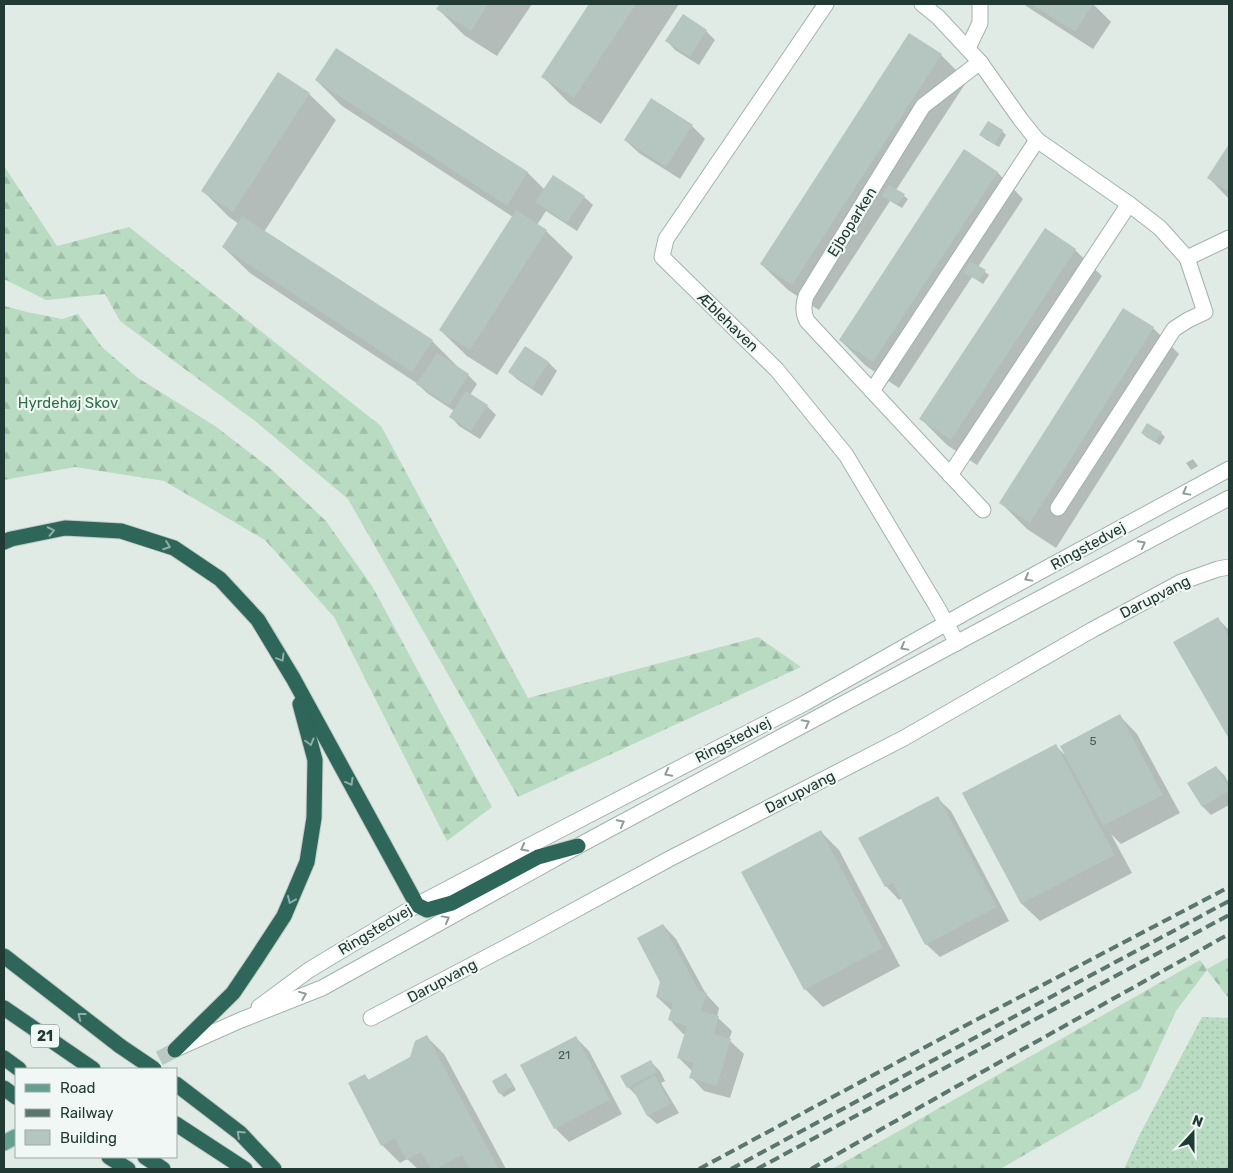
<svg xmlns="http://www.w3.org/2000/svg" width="1233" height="1173" font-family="Rubik,sans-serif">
<defs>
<pattern id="grass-dots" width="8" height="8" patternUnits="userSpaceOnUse" patternTransform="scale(1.25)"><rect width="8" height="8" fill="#b9dbc2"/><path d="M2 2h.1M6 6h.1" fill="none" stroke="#9fbda7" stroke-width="1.8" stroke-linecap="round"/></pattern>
<pattern id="forest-firs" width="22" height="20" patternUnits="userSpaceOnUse" patternTransform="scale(1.25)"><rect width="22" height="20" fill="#b9dbc2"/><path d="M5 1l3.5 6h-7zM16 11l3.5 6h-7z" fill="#9fbda7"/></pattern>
</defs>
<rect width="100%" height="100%" fill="#e0ebe6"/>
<path fill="url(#grass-dots)" d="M1202,1017L1229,1018V1169H1124L1139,1136Z"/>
<g fill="url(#forest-firs)">
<path d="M4,166L57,246L129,227L381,426L528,698L758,637L801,667L518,797L348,499L255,421L120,321L105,294L46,300L4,279Z"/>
<path d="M4,306L27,312L62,319L78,314L102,347L138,378L215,426L271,469L326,521L372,586L492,807L447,841L334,617L265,540L164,481L75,467L4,480Z"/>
<path d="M1229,957V999L1207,970L1176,1011L1140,1089L1000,1169H832L1200,960L1207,969Z"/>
</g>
<g fill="#0003">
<path d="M441,4H532L497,56L464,35L438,9Z"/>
<path d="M590,4H679L601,124L569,103L543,77Z"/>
<path d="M1023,4H1093L1111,22L1093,49Z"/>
<path d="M683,16L706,31L715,40L699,65L675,50L667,41Z"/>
<path d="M336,49L528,173L545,190L584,197L593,205L577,231L546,211L537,225L546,231L573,257L497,375L467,356L440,330L513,217L342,106L316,80Z"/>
<path d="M941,55L967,81L896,190L908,199L902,208L890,201L819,310L788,290L761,264Z"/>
<path d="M278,74L309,94L336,120L264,232L432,341L458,367L468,375L477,384L470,395L487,406L496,415L480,439L459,426L451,417L454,411L427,393L418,384L250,273L223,247L239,224L229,217L203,191Z"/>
<path d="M988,123L1002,131L1006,135L999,147L985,139L981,135Z"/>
<path d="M692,126L705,139L680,179L639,153L625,140Z"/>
<path d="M1229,146V199L1209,178Z"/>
<path d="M997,172L1023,199L978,267L989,275L983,284L972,277L899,388L866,366L840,340Z"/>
<path d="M1045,230L1075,250L1102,276L977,465L947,445L921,419Z"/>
<path d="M1153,328L1179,354L1056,548L1027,529L1001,503Z"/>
<path d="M525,347L549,363L557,371L542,396L518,380L509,372Z"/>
<path d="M1142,433H1161L1165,437L1160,445L1146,437Z"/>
<path d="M1193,459L1198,466L1191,470L1186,463Z"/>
<path d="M1218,619L1229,630V736L1175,642Z"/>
<path d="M1120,716L1137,734L1180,813L1121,844L1111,834L1132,873L1040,921L1022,904L964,794L1055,745L1065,755Z"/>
<path d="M1216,767L1225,776L1229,784V805L1211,815L1203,807L1189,783Z"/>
<path d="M937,798L951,811L1009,921L940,957L926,944L902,898L899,900L886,886Z"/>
<path d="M821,832L839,850L900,966L823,1007L805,989Z"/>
<path d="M663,925L676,939L706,994L719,1008L717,1017L732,1031L729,1040L744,1054L730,1098L704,1091L691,1077L692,1071L679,1058L685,1034H683L670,1020L672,1011L657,997L661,982Z"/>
<path d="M426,1036L444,1054L506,1169H418L407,1159L400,1163L382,1145L365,1076L370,1081L411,1058Z"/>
<path d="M576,1038L589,1051L622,1114L569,1142L555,1128L522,1066Z"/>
<path d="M651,1062L660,1071L665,1081L661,1083L679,1113L657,1124L648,1116L637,1096L628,1087Z"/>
<path d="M506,1075L510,1079L516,1090L504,1097L500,1093Z"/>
</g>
<g fill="#b5c5bf">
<path d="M440,4H488L471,31L436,9Z"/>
<path d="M589,4H636L574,98L541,77Z"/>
<path d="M1031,4H1093L1075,32Z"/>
<path d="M683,14L707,30L690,57L665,41Z"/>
<path d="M909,33L942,54L792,285L760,264Z"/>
<path d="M336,48L528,172L507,206L315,80Z"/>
<path d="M278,72L310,93L233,212L201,191Z"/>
<path d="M651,98L693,125L666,167L624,140Z"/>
<path d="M988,121L1003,130L995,144L979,135Z"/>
<path d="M1229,144V192L1207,178Z"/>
<path d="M964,149L998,172L873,362L839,340Z"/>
<path d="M553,175L585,196L567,223L535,202Z"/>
<path d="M889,185L905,194L898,205L882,196Z"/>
<path d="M516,210L547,230L470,350L439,330Z"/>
<path d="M242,216L433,340L412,372L222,247Z"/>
<path d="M1045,228L1076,249L951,440L919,419Z"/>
<path d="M970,261L986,270L979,281L963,272Z"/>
<path d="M1123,308L1154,327L1030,523L999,503Z"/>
<path d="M525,346L549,362L532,388L508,372Z"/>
<path d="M437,353L469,374L449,405L416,384Z"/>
<path d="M466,391L488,405L471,431L449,417Z"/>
<path d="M1147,423L1162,432L1155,442L1141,433Z"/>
<path d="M1218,617L1229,637V739L1173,642Z"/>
<path d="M1120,714L1163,795L1103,826L1060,746Z"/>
<path d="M1056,744L1115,855L1021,904L962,793Z"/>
<path d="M1216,766L1229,788V791L1202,807L1187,783Z"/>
<path d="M938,796L997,907L925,945L893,883L885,887L858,838Z"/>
<path d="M821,830L883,948L804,990L741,872Z"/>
<path d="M663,924L699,991L707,993L701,1011L719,1016L714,1034L731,1039L717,1086L689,1078L694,1063L677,1058L687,1026L668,1020L673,1003L656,997L660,982L637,938Z"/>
<path d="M427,1035L499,1169H470L462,1155L436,1169H431L421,1152L406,1160L395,1138L381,1146L348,1083L365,1074L368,1080L410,1057L415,1041Z"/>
<path d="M576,1036L610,1100L554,1129L520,1065Z"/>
<path d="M651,1060L657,1072L627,1088L620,1076Z"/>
<path d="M506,1073L513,1086L499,1094L492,1081Z"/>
<path d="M655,1075L671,1104L647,1116L632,1088Z"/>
</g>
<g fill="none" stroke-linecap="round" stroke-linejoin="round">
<path stroke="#bac8c2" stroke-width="15" stroke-dasharray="15 8" stroke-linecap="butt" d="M139,1069L175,1050"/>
<defs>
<g id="minor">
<path d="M826,4L666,239L662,257L777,370L846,455L936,605L957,643"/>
<path d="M922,4L938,17L980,62L1021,120L1037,140L1129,204L1160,228L1187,258L1229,238"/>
<path d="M968,48L980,23V4"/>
<path d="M980,62L923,106L806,296C803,305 803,313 807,321L983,510"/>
<path d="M872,391L1037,140"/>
<path d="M950,475L1129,204"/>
<path d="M1058,508L1174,329L1188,320L1205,312L1187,258"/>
<path d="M371,1018L529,935L671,858L904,738L1092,630L1181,582L1218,569L1229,567"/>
</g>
<g id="tertiary">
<path d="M259,1007L309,970L417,905L523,849L805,703L977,606L1229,469"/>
<path d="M178,1048L241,1020L322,988L578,846L988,626L1229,498"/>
</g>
<path id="primary" d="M4,1143L15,1137"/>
<g id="motorway">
<path d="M4,542L11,539L65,528L121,531L174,548L220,579L258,620L293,678L417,905L427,910L452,903L538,857L578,846"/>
<path d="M4,956L120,1046"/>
<path d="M4,1008L93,1069"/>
<path d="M175,1050L233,993L256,959L284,916L307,862L314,818L315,760L300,704"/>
<path d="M4,1058L19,1069"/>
<path d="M176,1084L240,1133L274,1169"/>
<path d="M4,1088L16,1097"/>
<path d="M176,1124L245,1169"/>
<path d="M109,1157L128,1169"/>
<path d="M145,1157L163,1169"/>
</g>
</defs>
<use href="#minor" stroke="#a3b2ad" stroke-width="17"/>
<use href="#tertiary" stroke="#a3b2ad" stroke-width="17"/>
<use href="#primary" stroke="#c1c8c6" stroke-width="17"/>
<use href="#motorway" stroke="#c1c8c6" stroke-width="17"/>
<use href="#minor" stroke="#fff" stroke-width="15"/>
<use href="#tertiary" stroke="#fff" stroke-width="15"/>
<use href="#primary" stroke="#659f90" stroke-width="15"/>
<use href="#motorway" stroke="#2e665a" stroke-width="15"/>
<g stroke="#5b766f" stroke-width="4" stroke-dasharray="10 5" stroke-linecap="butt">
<path d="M699,1169L957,1030L1229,887"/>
<path d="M731,1169L1229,901"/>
<path d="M757,1169L1229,915"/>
<path d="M811,1169L982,1072L1229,934"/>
</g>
<defs>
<path id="motorway-bridge" d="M120,1046L154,1069"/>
</defs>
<use href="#motorway-bridge" stroke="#c1c8c6" stroke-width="17" stroke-linecap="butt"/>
<use href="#motorway-bridge" stroke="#2e665a" stroke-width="15"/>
</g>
<defs><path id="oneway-chevron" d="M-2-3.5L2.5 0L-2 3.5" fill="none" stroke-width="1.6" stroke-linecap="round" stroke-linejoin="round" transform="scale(1.25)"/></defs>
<g stroke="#909c9a">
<use href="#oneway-chevron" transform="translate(1186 492) rotate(151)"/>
<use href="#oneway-chevron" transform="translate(1142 544) rotate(-28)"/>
<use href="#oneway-chevron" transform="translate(1028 578) rotate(151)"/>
<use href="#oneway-chevron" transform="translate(904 647) rotate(151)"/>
<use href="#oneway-chevron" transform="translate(806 723) rotate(-28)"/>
<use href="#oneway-chevron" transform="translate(668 773) rotate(153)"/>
<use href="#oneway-chevron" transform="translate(621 823) rotate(-28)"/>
<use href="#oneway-chevron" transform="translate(524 848) rotate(153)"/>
<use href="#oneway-chevron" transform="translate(446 919) rotate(-29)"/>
<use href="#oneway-chevron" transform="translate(303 995) rotate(-22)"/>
</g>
<g stroke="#8faea7">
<use href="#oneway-chevron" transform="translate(51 531) rotate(-12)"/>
<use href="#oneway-chevron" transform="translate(167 546) rotate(20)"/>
<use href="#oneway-chevron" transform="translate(281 658) rotate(59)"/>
<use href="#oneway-chevron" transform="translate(310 742) rotate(75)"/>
<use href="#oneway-chevron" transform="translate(350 782) rotate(61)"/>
<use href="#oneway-chevron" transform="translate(291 900) rotate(113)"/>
<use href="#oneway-chevron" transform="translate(81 1016) rotate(-142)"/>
<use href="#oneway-chevron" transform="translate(240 1134) rotate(-137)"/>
</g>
<g text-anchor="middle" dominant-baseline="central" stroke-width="4.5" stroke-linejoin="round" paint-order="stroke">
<g font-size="12" fill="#465d57">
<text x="1093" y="741">5</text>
<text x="564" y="1055">21</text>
</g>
<rect fill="#f0f7f4" stroke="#5f736e" stroke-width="1" x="31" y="1024.5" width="28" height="23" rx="4"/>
<g font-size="14" font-weight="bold" fill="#213a34">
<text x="45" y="1036">21</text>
</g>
<g font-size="15" fill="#213a34" stroke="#f0f7f4">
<text transform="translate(852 222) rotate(-58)">Ejboparken</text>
<text transform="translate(728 322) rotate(44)">Æblehaven</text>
<text transform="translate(1088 546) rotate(-29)">Ringstedvej</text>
<text transform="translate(1155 597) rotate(-27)">Darupvang</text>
<text transform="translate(733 740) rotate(-27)">Ringstedvej</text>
<text transform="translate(800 792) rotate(-27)">Darupvang</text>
<text transform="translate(375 930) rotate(-31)">Ringstedvej</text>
<text transform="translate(442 981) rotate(-28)">Darupvang</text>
</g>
<g font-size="15" fill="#2c7046" stroke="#f0f7f4">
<text x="68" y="403">Hyrdehøj Skov</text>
</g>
</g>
<rect width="1233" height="1173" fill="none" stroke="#213a34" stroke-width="10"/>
<rect x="15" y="1068" width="162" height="90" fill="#f0f7f4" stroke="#9daba7"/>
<rect x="25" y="1084" width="25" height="8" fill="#659f90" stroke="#9daba7"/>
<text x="60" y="1093" font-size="15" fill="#213a34">Road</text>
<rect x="25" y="1109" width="25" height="8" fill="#5b766f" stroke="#9daba7"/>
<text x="60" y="1118" font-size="15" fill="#213a34">Railway</text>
<rect x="25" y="1130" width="25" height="15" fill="#b5c5bf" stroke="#9daba7"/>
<text x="60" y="1143" font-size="15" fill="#213a34">Building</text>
<g transform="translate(1193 1133) rotate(21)" stroke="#f0f7f4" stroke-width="4" paint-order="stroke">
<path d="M0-4L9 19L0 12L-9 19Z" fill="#213a34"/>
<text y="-8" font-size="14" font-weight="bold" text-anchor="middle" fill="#213a34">N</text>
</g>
</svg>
